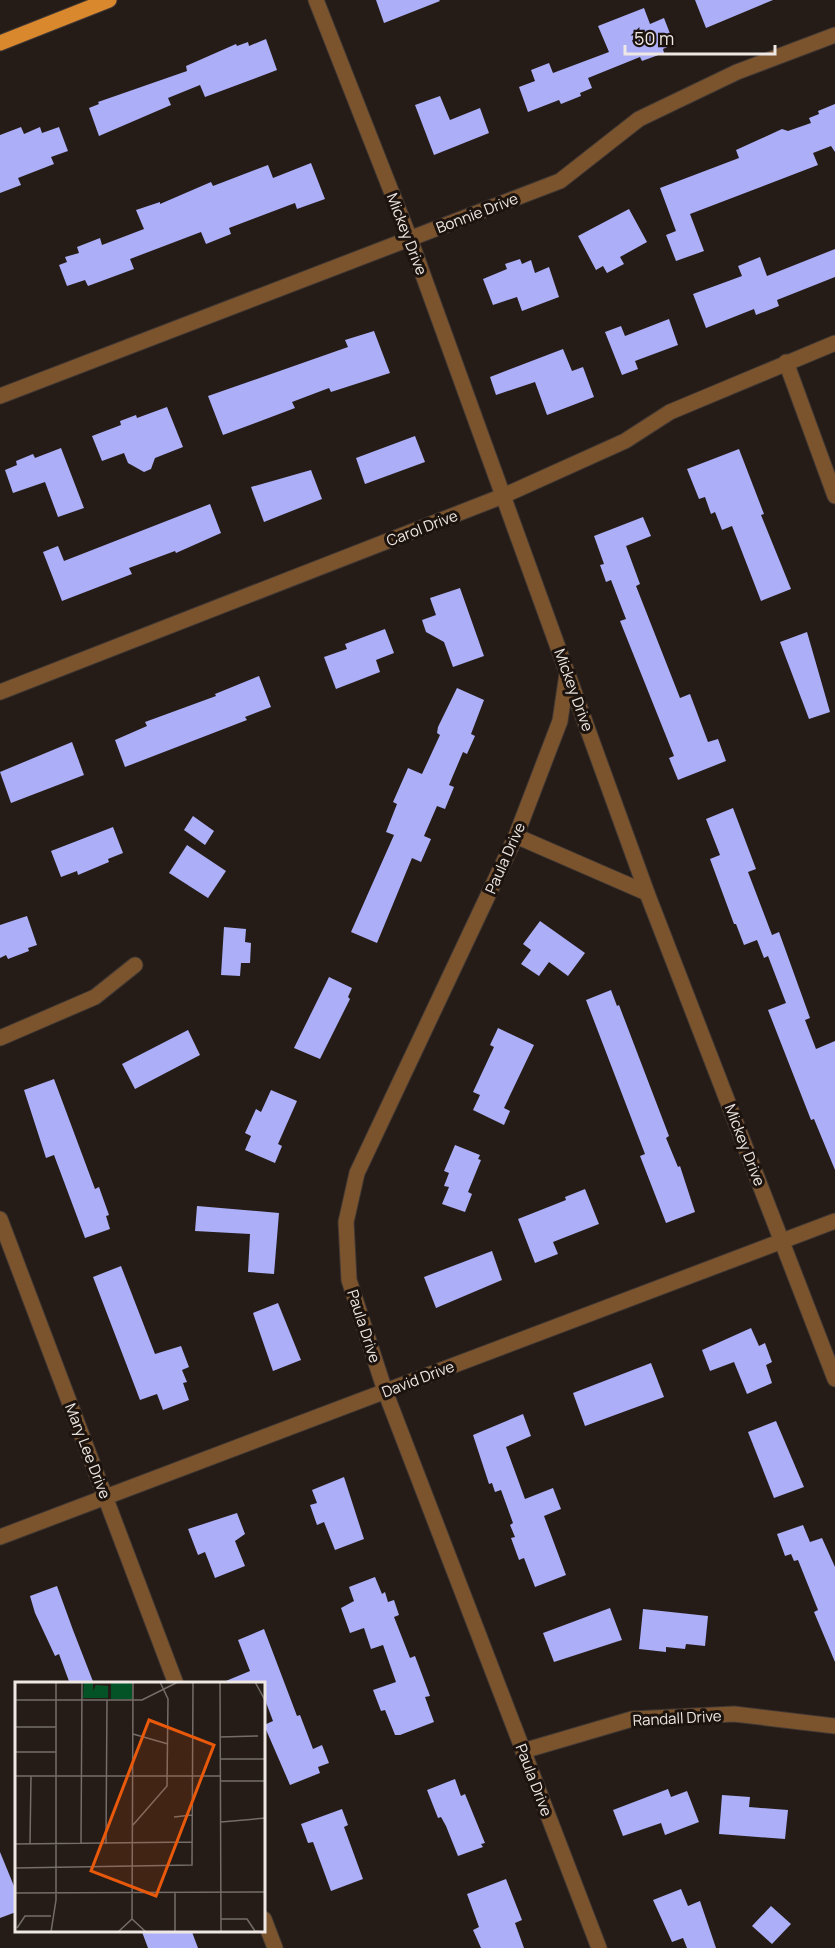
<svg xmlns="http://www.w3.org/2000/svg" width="835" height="1948" font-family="Manrope,sans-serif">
<rect width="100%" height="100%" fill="#251c17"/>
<g fill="#acaef8">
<path d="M376,0H439L440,1L384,23Z"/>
<path d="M695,0H773L706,28Z"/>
<path d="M644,8L650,24L664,18L674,44L663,49L664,53L642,61L640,57L588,78L592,88L580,93L581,96L561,104L559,100L528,112L519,87L535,81L531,70L549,63L553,73L609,52L598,26Z"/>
<path d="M266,39L277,70L205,97L200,85L168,98L171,105L99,136L89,108L99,104L98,102L187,71L186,66L236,44L237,46L248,42L249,46Z"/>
<path d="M440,96L450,120L480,108L489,133L434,155L415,105Z"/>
<path d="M835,104V152L831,146L813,153L818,165L690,214L704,251L676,261L666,235L676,231L660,188L739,158L736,150L782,129L788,131L811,123L809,118L819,114L818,111Z"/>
<path d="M21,127L24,134L40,127L42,133L59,127L68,151L51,157L54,164L18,178L21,185L0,193V135Z"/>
<path d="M311,163L325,199L297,209L295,203L229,228L231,234L206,244L201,232L130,259L134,269L88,286L85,280L67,286L59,265L67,262L65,257L79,253L77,247L100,238L102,245L144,229L136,210L160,202V204L211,182L213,186L268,165L273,178Z"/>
<path d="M629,209L647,242L620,257L624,264L607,273L603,266L596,270L578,236Z"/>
<path d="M835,249V277L777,300L779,306L756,315L754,309L706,328L693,294L742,276L738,266L760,257L767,276Z"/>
<path d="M520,259L522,264L531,260L535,273L549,267L559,297L522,311L517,297L493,305L483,279L507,269L505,264Z"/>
<path d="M669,319L678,345L635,361L638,369L622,375L605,332L621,326L625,336Z"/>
<path d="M374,331L390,373L331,392L329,388L292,402L295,408L223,435L208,396L348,347L345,340Z"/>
<path d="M563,349L572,371L583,367L594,397L547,415L535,382L496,395L490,377Z"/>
<path d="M167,407L183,447L155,458L151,469L144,472L128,463L124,453L102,461L92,436L121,425L120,421L136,415L137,418Z"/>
<path d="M415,436L425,462L365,484L356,458Z"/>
<path d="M61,448L84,508L58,517L45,482L13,493L5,470L17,465L16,461L33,454L35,458Z"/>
<path d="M739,449L764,514L761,515L791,589L761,601L732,526L722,530L715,512L711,514L705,497L699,499L687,469Z"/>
<path d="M311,470L322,499L264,522L251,487Z"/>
<path d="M210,504L221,533L176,553L175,551L129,568L132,574L62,601L43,552L58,546L64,561Z"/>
<path d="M643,517L651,536L626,546L640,584L636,586L680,698L690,694L708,742L718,739L726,761L678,780L669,758L674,756L620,621L626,619L611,580L606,582L600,565L604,564L594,536Z"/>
<path d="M460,588L484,656L453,667L444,642L426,632L422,620L436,615L430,598Z"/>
<path d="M385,629L394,653L376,660L380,672L336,689L324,657L347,649L345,644Z"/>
<path d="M807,632L830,712L809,719L780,642Z"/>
<path d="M259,676L271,707L245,717L247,720L125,767L115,740L147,726L145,722L216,696L215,694Z"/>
<path d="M457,688L484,700L471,734L475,736L467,754L463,752L449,785L454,787L445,809L437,806L424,836L431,839L421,862L412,858L377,943L351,932L394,835L386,832L397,804L393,802L408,768L422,774L440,735L437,733L438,727Z"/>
<path d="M72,742L84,775L11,803L0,772Z"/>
<path d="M733,808L756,869L748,872L772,935L779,932L810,1018L805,1020L816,1049L835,1041V1170L814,1119L811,1120L768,1010L786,1003L768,956L764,958L757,940L744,945L736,924H734L710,859L720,855L706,819Z"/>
<path d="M193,816L214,831L205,845L184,830Z"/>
<path d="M113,827L123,853L108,859L109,862L78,875L77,871L61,877L51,851Z"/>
<path d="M187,845L226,871L208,898L169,873Z"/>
<path d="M27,916L37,945L28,948L29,951L8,959L6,955L0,958V925Z"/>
<path d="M540,921L585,953L568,976L549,962L539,976L521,964L531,950L523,944Z"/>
<path d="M224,927L246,929L245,942L251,943L250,963H241L240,976L221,975Z"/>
<path d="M329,977L352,988L348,997L350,999L320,1059L294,1048Z"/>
<path d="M611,990L617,1006L619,1005L661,1115L669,1136L666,1138L678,1167L680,1166L695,1212L666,1223L640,1156L645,1154L586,1000Z"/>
<path d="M498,1028L534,1045L504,1108L510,1111L504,1125L473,1110L480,1095L473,1092L494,1047L490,1045Z"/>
<path d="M188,1030L200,1055L135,1089L122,1064Z"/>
<path d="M54,1079L95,1189L99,1187L109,1215L106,1216L110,1229L85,1238L54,1155L46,1158L24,1090Z"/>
<path d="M271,1090L297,1101L278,1144L282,1146L275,1163L245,1150L251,1136L245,1133L256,1109L261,1112Z"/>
<path d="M455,1145L480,1155L478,1159L481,1160L468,1192L472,1194L465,1212L442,1204L449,1187L444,1186L449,1173L444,1171Z"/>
<path d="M585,1189L599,1224L553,1242L558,1254L535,1263L518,1219L566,1200L565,1197Z"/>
<path d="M197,1206L279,1213L274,1274L248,1272L250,1234L195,1231Z"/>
<path d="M492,1251L502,1280L436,1308L424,1277Z"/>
<path d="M121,1266L155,1354L181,1346L189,1367L182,1370L187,1382L183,1383L189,1400L163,1410L157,1394L140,1400L93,1277Z"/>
<path d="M278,1303L301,1360L273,1371L253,1313Z"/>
<path d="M751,1328L759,1346L765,1343L772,1362L766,1365L772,1383L747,1394L734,1362L710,1371L702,1350Z"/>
<path d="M651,1363L664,1397L585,1426L573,1393Z"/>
<path d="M523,1414L531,1436L506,1447L525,1499L553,1488L561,1509L544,1516L566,1575L535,1587L524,1558L519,1560L511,1538L515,1537L510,1525L513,1523L501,1490L495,1492L492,1483L489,1484L473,1435Z"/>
<path d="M776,1421L804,1487L774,1498L748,1432Z"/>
<path d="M344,1477L364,1539L335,1550L324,1522L317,1525L310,1505L317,1503L312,1490Z"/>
<path d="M237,1513L245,1534L235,1541L245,1566L215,1578L205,1552L198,1555L188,1529Z"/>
<path d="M803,1525L810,1542L822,1538L835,1567V1662L814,1612L818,1610L798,1560L794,1561L791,1554L785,1556L777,1534Z"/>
<path d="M375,1577L382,1594L385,1592L388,1602L394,1600L399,1615L394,1617L410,1658L415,1656L430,1696L425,1697L434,1722L400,1735H395L385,1710L381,1711L373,1690L396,1682L383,1645L371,1649L364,1628L350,1633L341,1608L354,1601L349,1587Z"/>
<path d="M57,1586L73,1630L94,1684H70L59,1654L55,1656L35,1613L30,1596Z"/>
<path d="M610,1608L622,1640L554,1662L543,1633Z"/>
<path d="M643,1609L708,1616L705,1646L686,1644L685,1649L666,1647V1652L639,1649Z"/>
<path d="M264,1629L297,1716L300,1715L313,1749L322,1745L329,1763L318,1767L320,1773L290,1785L264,1725L273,1721L264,1697V1684L221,1683L250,1671L238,1640Z"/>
<path d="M455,1779L461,1796L465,1794L485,1843L481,1844L483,1847L458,1856L446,1826L441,1817L438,1818L427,1790Z"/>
<path d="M668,1789L671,1797L687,1791L699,1822L665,1835L661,1823L623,1836L613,1810Z"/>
<path d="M722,1795L750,1797L749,1807L788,1810L785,1839L719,1834Z"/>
<path d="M342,1809L348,1825L344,1827L363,1879L331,1891L313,1842L308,1843L301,1824Z"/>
<path d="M0,1852L16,1891V1912L0,1918Z"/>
<path d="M506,1879L522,1920L515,1923L524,1948H481L473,1930L479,1927L467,1894Z"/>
<path d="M681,1889L688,1906L700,1901L716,1948H687L683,1938L672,1942L653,1900Z"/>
<path d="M771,1906L791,1924L772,1944L752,1926Z"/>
<path d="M142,1932H192L198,1948H148Z"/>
</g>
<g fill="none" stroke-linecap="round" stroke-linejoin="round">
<defs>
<g id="minor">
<path d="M316,0L410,239L647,893L835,1379"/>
<path d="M786,362L835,496"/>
<path d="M0,396L560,181L639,119L737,72L835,35"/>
<path d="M567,674L560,721L516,836L357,1173L346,1222L349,1280L385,1391L599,1948"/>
<path d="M0,692L503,496L625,441L670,412L835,343"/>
<path d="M516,836L647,893"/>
<path d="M0,1038L95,997L135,965"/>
<path d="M0,1219L176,1684"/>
<path d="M0,1537L835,1221"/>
<path d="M523,1751L632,1719L734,1714L835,1726"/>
<path d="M264,1919L275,1948"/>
</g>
<path id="major" d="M0,43L109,0"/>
</defs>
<use href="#minor" stroke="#413834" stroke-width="17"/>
<use href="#major" stroke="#413834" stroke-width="17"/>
<use href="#minor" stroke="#7b542e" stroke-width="15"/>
<use href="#major" stroke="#d9882e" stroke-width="15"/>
</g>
<g text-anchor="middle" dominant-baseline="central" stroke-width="6" stroke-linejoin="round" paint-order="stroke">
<g font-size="15" fill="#eee7e3" stroke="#1c130e">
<text transform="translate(477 213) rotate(-21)">Bonnie Drive</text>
<text transform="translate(407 234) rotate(69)">Mickey Drive</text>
<text transform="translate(422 528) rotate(-21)">Carol Drive</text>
<text transform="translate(574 690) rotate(70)">Mickey Drive</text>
<text transform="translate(505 858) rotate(-66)">Paula Drive</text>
<text transform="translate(745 1145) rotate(69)">Mickey Drive</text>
<text transform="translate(364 1326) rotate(72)">Paula Drive</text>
<text transform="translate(418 1379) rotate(-21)">David Drive</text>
<text transform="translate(88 1451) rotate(69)">Mary Lee Drive</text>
<text transform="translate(677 1718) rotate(-3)">Randall Drive</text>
<text transform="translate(534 1780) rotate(69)">Paula Drive</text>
</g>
</g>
<g transform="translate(15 1682)">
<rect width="250" height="250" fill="#251c17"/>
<path d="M69,0H78V9L81,3L93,4V16H68ZM96,0H117V17H96Z" fill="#045326"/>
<path fill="none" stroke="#756d69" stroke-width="1.5" d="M205,0L206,250M240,0L251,20M0,18H127L163,0M0,45H41M118,52L153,62M205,55L243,54M0,70H41M205,77H251M0,94H205M205,99H251M159,135L177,133M206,140L251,136M118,143L152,104L153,17L145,0M0,162L177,160M15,162L16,94M66,162L67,0M91,162L92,18M0,186L177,183L178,0M0,211L251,210M117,237L118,0M117,237L131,250M206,237H232L240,249L251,250M2,246L10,234H36M36,250L41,218V0M103,250L117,237M160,250V210"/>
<path fill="#e8590c" fill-opacity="0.15" stroke="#e8590c" stroke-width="3" d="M134,38L199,63L141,214L76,189Z"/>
<rect width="250" height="250" fill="none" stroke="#eee7e3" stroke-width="3"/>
</g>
<path d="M625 45v9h150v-9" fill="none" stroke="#eee7e3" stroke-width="3"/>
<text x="634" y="45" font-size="18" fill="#eee7e3" stroke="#1c130e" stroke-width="4.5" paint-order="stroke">50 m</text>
</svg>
